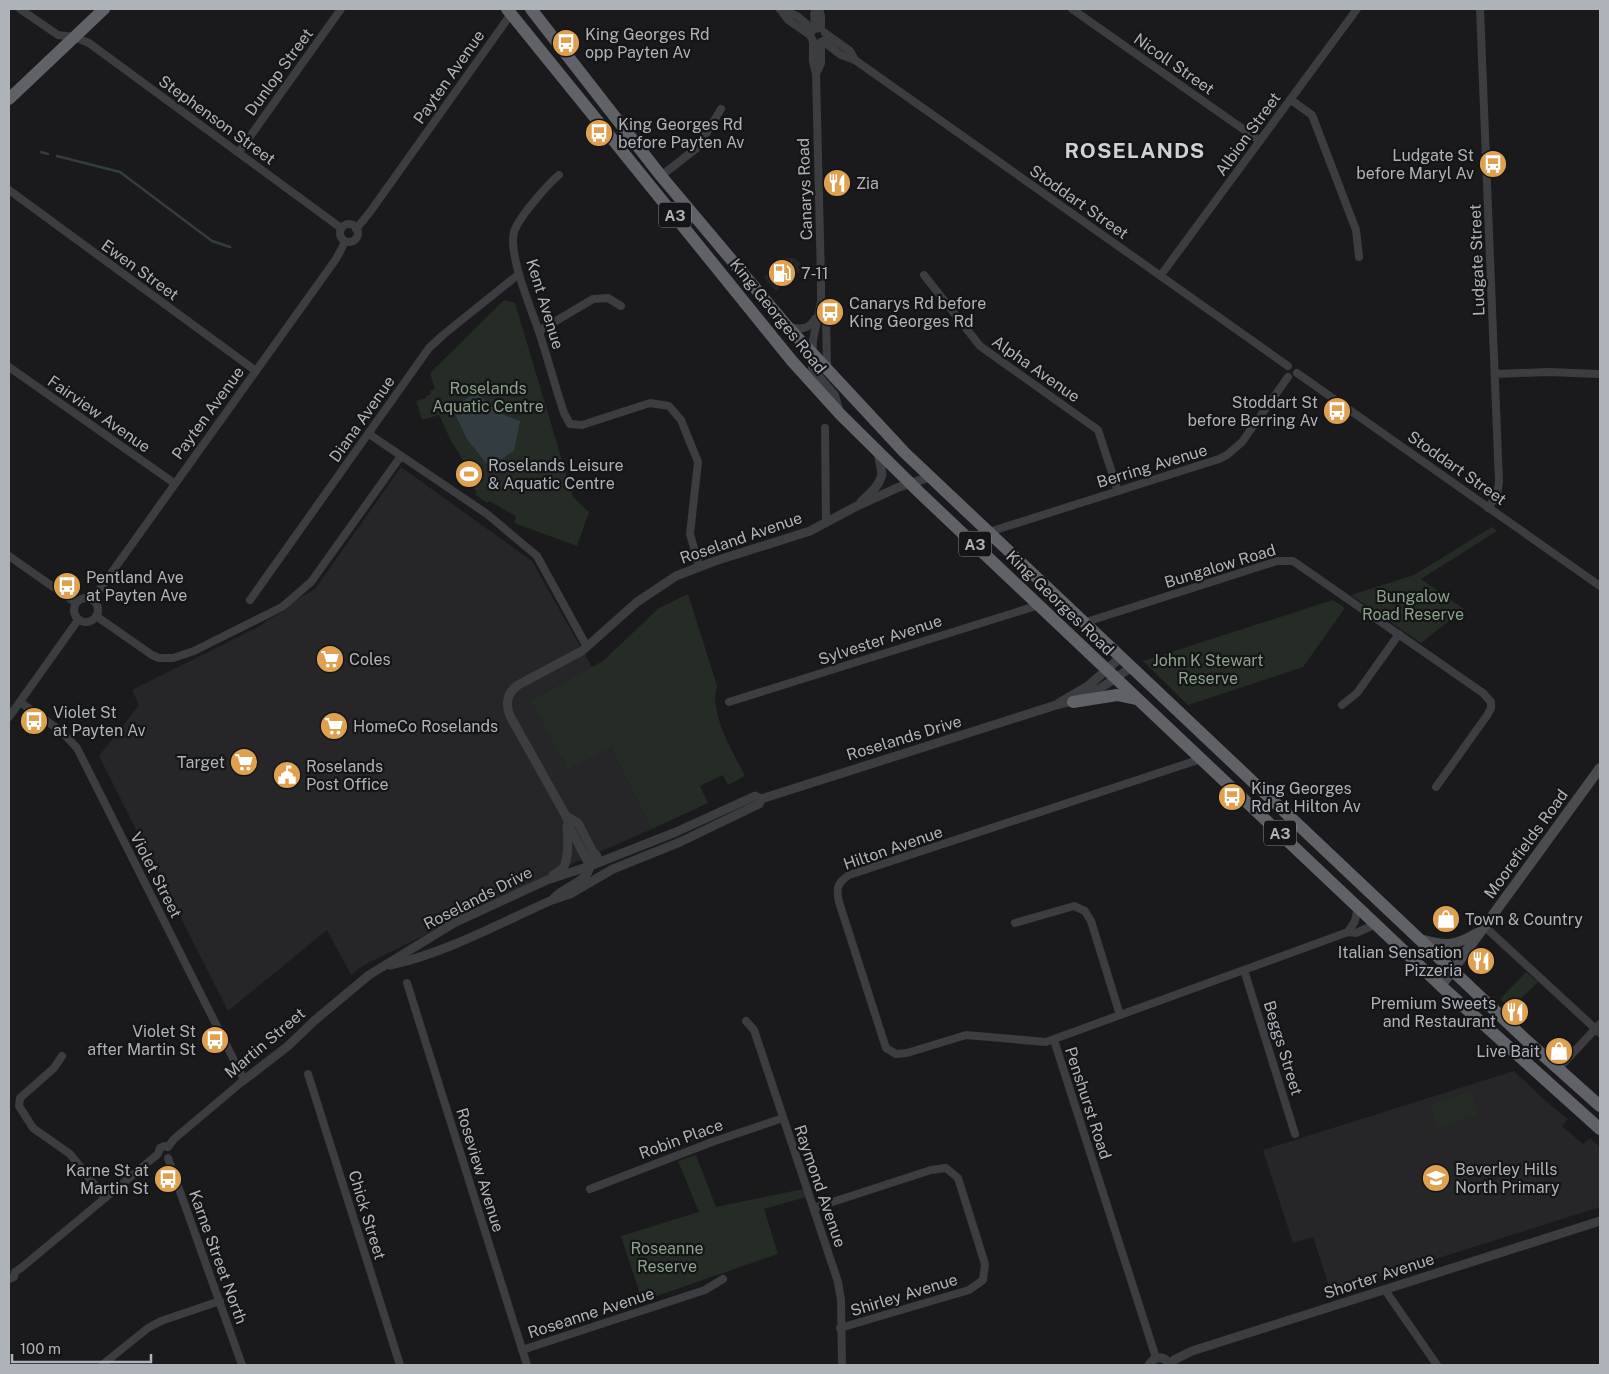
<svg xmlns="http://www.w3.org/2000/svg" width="1609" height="1374" font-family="'Public Sans',sans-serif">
<rect width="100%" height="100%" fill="#1a1a1c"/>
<g fill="#262629">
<path d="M781,258H795L801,264L798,267L801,270L776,291L764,277L780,262L779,260Z"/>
<path d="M401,467L532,561L592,667L531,700L611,747L652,829L551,873L364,965L351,975L327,930L228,1011L99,756L139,705L132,690L262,625L267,620L285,611V606L315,589Z"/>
<path d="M1514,1071L1548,1103L1568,1119L1562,1126L1583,1144L1590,1138L1600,1147V1207L1331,1292L1313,1237L1293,1243L1263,1150Z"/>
</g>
<g fill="#242c25">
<path d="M504,300L515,303L573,497L589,512L577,546L514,523L516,516L489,501L487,503L475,494L477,492L456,470L465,463L451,441L439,415L422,420L416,401L426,398V396L431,394L430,391L435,389L430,373Z"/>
<path d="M1492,527L1497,531L1421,579L1464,609L1421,643L1351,595L1414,575Z"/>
<path d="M688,594L717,686C709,715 733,751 745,776L728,785L723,775L700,786L708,803L652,829L611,747L568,769L531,700L603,661L659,608Z"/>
<path d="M1333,600L1345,608L1303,667L1188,705L1143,661Z"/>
<path d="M1526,972L1538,982L1511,1008L1500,999Z"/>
<path d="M1471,1091L1478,1114L1437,1128L1430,1105Z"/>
<path d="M696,1155L716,1207L803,1189L806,1197L764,1209L778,1254L642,1301L621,1236L699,1212L678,1161Z"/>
</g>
<path fill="#333c41" d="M477,392C491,408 501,415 520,421L514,451L489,467L467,439L452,408Z"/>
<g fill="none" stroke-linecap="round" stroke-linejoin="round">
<g stroke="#333c41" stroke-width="2.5">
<path d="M41,152L48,154"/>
<path d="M57,156L120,172L212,241L230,247"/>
</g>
<g stroke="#3b3d40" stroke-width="8">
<path d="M20,9L58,35L74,37L89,43L341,228"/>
<path d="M780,9L788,20L810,35"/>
<path d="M780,9L797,16L813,29"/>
<path d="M819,9L821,16V28"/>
<path d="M1072,9L1260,141"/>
<path d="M1480,9L1499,482L1497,495L1488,508"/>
<path d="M815,28L814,14L816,9"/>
<path d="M821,28L813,29L810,35L813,41V61L816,74L821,279V302L813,340L812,368L835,395L840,413"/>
<path d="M825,33L850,51L855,60"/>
<path d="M823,41L841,55L855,60L1288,366"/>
<path d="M816,74L821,63V42"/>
<path d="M1291,100L1312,115L1356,230L1359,257"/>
<path d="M239,152L341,9"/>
<path d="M559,175C548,184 518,218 514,232C508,255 531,308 539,332C548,359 555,386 564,413L570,424L582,425L650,403L669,406L681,420L698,462L690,534L699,566"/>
<path d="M661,176L698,147L721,109"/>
<path d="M9,190L256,371"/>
<circle cx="349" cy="233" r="9"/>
<path d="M356,229L370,212L511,14"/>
<path d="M924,275L980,346L1098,430L1118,491"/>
<path d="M1161,275L1357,9"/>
<path d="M821,302L826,315L827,369"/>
<path d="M791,327C801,330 809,329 815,319"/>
<path d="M539,331L593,299L608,298L621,306"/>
<path d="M9,367L174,483"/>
<path d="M1297,373L1600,586"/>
<path d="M1495,374L1548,372L1600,374"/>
<path d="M825,428L826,523"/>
<path d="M369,434L487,514L537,556L587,647"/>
<path d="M989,532L1219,459L1227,455L1242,442L1288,377"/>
<path d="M9,556L76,603"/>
<circle cx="86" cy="610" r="12"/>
<path d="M92,600L336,259L345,242"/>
<path d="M250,600L429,348L443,335L519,274"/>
<path d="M96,616L152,655L159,658H173L194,651L282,607L311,582L401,456"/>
<path d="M1083,623L1277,561H1293L1483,693L1491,702V708L1488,714L1436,787"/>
<path d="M729,702L1039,605"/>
<path d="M1342,705L1357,693L1399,634"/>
<path d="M9,717L78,620"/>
<path d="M1201,759L849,875C837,883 836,888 839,902L886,1048L896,1054L907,1053L966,1035L1046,1042L1348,932L1356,933L1376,924"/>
<path d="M1015,923L1074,906L1085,911L1091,921L1120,1015"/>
<path d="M1484,926L1600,1033"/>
<path d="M1348,932L1355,921L1358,907"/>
<path d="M1244,970L1295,1134"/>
<path d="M407,983L527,1365"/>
<path d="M746,1021L754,1030C782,1114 810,1198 838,1282L841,1300L842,1365"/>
<path d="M1054,1040L1156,1358"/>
<path d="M62,1056L54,1068L20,1098L19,1106L33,1128L70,1154L105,1198"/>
<path d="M1558,1069L1600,1024"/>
<path d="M308,1074L400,1365"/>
<path d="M168,1158L242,1365"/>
<path d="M590,1189L712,1142L783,1118"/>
<path d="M814,1208L931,1170L946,1168L958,1178L985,1264L983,1280L969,1290L840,1328"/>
<path d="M9,1279L14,1277L15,1272L21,1268L158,1154L160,1148L164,1146L168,1147L174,1139L244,1080L77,748L62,732L20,702"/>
<path d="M1385,1290L1437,1365"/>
<path d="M522,1350L705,1290L723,1279"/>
<path d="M102,1365L148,1328L161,1321L220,1301"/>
</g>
<g stroke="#3b3d40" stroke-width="9">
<path d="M861,502C870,493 879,487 882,474L878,452"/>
<path d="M1059,703L1088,686L1120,658"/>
<path d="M566,816L578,823L593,852L597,856"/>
<path d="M590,866L571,830L566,816L510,716C505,704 507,693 518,685L582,651L637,602L676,576L715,561L810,531L855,507L899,487L930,477"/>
<path d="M553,875C556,873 560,871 563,868C569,860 568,836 567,826"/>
<path d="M554,898C563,888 581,883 586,875C591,869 592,859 593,852"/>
<path d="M390,965C444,954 502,922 552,900L570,894L613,869L680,842L759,804L761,799"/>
<path d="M244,1080L288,1046L314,1021L369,975L454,923L547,880L590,866L676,832L755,796L761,799L1056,705C1086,700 1106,685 1130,668"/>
<path d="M1149,1365C1154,1356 1165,1355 1169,1365"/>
<path d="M1169,1365L1174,1360L1192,1351L1600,1221"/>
</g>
<g stroke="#4a4c50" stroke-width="10">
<path d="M1420,939C1444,946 1454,947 1477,933"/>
<path d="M1441,986L1600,768"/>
</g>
<g stroke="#606268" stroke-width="12">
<path d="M507,9L792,361L840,414L920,493L1441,986L1600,1129"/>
<path d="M531,9L661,176L787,326L905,453L1526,1040L1600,1106"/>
<path d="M9,99L104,9"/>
<path d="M1073,702L1117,695L1136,699"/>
</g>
</g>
<defs>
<symbol id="bus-disc" viewBox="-11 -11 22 22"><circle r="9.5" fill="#dfa14f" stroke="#151517"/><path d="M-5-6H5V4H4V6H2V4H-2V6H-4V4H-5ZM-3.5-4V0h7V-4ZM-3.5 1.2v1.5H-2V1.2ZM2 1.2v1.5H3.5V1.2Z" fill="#fff"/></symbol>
<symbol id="restaurant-disc" viewBox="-11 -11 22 22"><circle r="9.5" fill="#dfa14f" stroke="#151517"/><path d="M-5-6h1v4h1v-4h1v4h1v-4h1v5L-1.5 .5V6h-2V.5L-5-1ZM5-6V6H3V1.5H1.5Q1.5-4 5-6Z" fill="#fff"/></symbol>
<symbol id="fuel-disc" viewBox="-11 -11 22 22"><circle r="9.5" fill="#dfa14f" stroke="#151517"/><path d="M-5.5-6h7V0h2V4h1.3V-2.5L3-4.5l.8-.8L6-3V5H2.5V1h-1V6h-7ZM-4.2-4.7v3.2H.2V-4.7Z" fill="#fff"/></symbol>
<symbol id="stadium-disc" viewBox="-11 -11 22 22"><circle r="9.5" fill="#dfa14f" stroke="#151517"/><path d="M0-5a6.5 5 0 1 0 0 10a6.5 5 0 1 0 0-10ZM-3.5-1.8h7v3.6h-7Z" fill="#fff"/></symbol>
<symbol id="supermarket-disc" viewBox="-11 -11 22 22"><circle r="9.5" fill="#dfa14f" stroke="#151517"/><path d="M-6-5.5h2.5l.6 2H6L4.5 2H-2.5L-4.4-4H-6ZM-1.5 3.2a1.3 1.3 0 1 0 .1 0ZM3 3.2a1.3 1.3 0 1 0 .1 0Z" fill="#fff"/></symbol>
<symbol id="civic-disc" viewBox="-11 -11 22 22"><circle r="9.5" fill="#dfa14f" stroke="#151517"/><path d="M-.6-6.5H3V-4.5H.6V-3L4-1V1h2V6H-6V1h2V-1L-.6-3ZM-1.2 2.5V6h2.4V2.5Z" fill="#fff"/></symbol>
<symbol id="shop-disc" viewBox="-11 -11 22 22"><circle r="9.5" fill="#dfa14f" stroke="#151517"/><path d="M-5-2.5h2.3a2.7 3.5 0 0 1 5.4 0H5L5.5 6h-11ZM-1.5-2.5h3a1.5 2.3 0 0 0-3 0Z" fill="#fff"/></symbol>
<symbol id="school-disc" viewBox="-11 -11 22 22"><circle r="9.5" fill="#dfa14f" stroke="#151517"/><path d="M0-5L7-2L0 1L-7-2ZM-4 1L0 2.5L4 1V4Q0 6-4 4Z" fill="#fff"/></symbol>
</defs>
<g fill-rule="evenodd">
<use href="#bus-disc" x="550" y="27" width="32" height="32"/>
<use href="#bus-disc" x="583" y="117" width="32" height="32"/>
<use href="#bus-disc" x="1477" y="148" width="32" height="32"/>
<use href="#restaurant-disc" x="821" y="167" width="32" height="32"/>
<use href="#fuel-disc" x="766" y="257" width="32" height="32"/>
<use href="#bus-disc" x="814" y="296" width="32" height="32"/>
<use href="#bus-disc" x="1321" y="395" width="32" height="32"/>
<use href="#stadium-disc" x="453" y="458" width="32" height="32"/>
<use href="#bus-disc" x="51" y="570" width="32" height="32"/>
<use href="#supermarket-disc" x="314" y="643" width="32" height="32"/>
<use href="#bus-disc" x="18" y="705" width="32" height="32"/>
<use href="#supermarket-disc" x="318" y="710" width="32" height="32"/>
<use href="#supermarket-disc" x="228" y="746" width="32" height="32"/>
<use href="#civic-disc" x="271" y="759" width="32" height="32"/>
<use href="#bus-disc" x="1216" y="781" width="32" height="32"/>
<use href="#shop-disc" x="1430" y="903" width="32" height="32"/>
<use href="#restaurant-disc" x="1465" y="945" width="32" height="32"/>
<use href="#restaurant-disc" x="1499" y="996" width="32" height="32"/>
<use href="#bus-disc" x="199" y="1024" width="32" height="32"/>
<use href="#shop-disc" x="1543" y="1035" width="32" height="32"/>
<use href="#school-disc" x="1420" y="1162" width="32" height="32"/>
<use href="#bus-disc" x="152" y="1163" width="32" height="32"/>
</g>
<g text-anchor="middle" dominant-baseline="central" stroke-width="4.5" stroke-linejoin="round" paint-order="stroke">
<g fill="#151517" stroke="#808489" stroke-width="1">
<rect x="659" y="202.5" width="32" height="25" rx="4"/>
<rect x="959" y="531.5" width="32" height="25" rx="4"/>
<rect x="1264" y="820.5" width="32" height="25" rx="4"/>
</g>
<g font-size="15" font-weight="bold" fill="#aeb3ba">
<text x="675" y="215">A3</text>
<text x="975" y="544">A3</text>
<text x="1280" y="833">A3</text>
</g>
<g font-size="16" fill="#aeb3ba" stroke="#151517" text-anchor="start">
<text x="585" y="34">King Georges Rd<tspan x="585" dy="18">opp Payten Av</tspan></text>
<text x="618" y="124">King Georges Rd<tspan x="618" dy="18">before Payten Av</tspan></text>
<text x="1474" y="155" text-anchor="end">Ludgate St<tspan x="1474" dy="18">before Maryl Av</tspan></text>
<text x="856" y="183">Zia</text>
<text x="801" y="273">7-11</text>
<text x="849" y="303">Canarys Rd before<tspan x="849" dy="18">King Georges Rd</tspan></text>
<text x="1318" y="402" text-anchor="end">Stoddart St<tspan x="1318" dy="18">before Berring Av</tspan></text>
<text x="488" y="465">Roselands Leisure<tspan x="488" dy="18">&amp; Aquatic Centre</tspan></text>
<text x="86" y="577">Pentland Ave<tspan x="86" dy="18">at Payten Ave</tspan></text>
<text x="349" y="659">Coles</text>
<text x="53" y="712">Violet St<tspan x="53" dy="18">at Payten Av</tspan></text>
<text x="353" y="726">HomeCo Roselands</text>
<text x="225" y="762" text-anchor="end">Target</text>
<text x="306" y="766">Roselands<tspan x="306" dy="18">Post Office</tspan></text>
<text x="1251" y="788">King Georges<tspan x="1251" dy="18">Rd at Hilton Av</tspan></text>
<text x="1465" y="919">Town &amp; Country</text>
<text x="1462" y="952" text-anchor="end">Italian Sensation<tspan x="1462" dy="18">Pizzeria</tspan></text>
<text x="1496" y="1003" text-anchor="end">Premium Sweets<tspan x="1496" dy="18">and Restaurant</tspan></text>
<text x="196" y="1031" text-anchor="end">Violet St<tspan x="196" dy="18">after Martin St</tspan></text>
<text x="1540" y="1051" text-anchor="end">Live Bait</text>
<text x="1455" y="1169">Beverley Hills<tspan x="1455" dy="18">North Primary</tspan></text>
<text x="149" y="1170" text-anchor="end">Karne St at<tspan x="149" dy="18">Martin St</tspan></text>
</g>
<g font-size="16" fill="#aeb3ba" stroke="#151517">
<text transform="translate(1174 64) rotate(35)">Nicoll Street</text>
<text transform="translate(279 72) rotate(-54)">Dunlop Street</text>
<text transform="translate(449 77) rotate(-55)">Payten Avenue</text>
<text transform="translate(217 120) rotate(36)">Stephenson Street</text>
<text transform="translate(1248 134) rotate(-54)">Albion Street</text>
<text transform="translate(805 189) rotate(-92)">Canarys Road</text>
<text transform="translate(1079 202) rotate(35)">Stoddart Street</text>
<text transform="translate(1477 260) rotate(-92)">Ludgate Street</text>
<text transform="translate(140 270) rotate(36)">Ewen Street</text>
<text transform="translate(545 304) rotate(73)">Kent Avenue</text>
<text transform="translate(778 316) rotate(51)">King Georges Road</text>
<text transform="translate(1036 369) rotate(35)">Alpha Avenue</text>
<text transform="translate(208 413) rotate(-54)">Payten Avenue</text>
<text transform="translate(99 414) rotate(35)">Fairview Avenue</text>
<text transform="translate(362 419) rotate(-55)">Diana Avenue</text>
<text transform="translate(1152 466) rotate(-17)">Berring Avenue</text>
<text transform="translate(1457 468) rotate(35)">Stoddart Street</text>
<text transform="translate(741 538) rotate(-19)">Roseland Avenue</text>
<text transform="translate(1220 566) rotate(-17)">Bungalow Road</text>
<text transform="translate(1060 603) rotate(44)">King Georges Road</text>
<text transform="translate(880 640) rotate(-18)">Sylvester Avenue</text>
<text transform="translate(904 738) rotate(-17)">Roselands Drive</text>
<text transform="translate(1526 844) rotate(-54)">Moorefields Road</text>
<text transform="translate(893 848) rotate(-19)">Hilton Avenue</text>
<text transform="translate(156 875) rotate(63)">Violet Street</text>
<text transform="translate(478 898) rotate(-27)">Roselands Drive</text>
<text transform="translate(265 1043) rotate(-40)">Martin Street</text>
<text transform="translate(1283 1048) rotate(73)">Beggs Street</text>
<text transform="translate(1088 1103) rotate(72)">Penshurst Road</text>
<text transform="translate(681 1139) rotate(-20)">Robin Place</text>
<text transform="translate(480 1170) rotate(73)">Roseview Avenue</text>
<text transform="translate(820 1186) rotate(71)">Raymond Avenue</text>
<text transform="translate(367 1215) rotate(73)">Chick Street</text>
<text transform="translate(218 1257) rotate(70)">Karne Street North</text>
<text transform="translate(1379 1276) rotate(-18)">Shorter Avenue</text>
<text transform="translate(904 1295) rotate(-17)">Shirley Avenue</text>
<text transform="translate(591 1313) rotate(-18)">Roseanne Avenue</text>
</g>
<g font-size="16" fill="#88a387" stroke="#151517">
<text x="488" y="388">Roselands<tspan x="488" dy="18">Aquatic Centre</tspan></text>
<text x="1413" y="596">Bungalow<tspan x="1413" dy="18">Road Reserve</tspan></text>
<text x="1208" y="660">John K Stewart<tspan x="1208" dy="18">Reserve</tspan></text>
<text x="667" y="1248">Roseanne<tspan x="667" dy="18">Reserve</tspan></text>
</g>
<g font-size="21" font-weight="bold" letter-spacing="1" fill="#ced1d6" stroke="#151517">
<text x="1135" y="150">ROSELANDS</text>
</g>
</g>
<rect width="1609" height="1374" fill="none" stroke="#aeb3ba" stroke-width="20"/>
<path d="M12 1354v8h139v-8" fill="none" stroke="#aeb3ba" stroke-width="2.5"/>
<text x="20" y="1354" font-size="15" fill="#aeb3ba" stroke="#151517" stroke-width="4" paint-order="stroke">100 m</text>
</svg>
